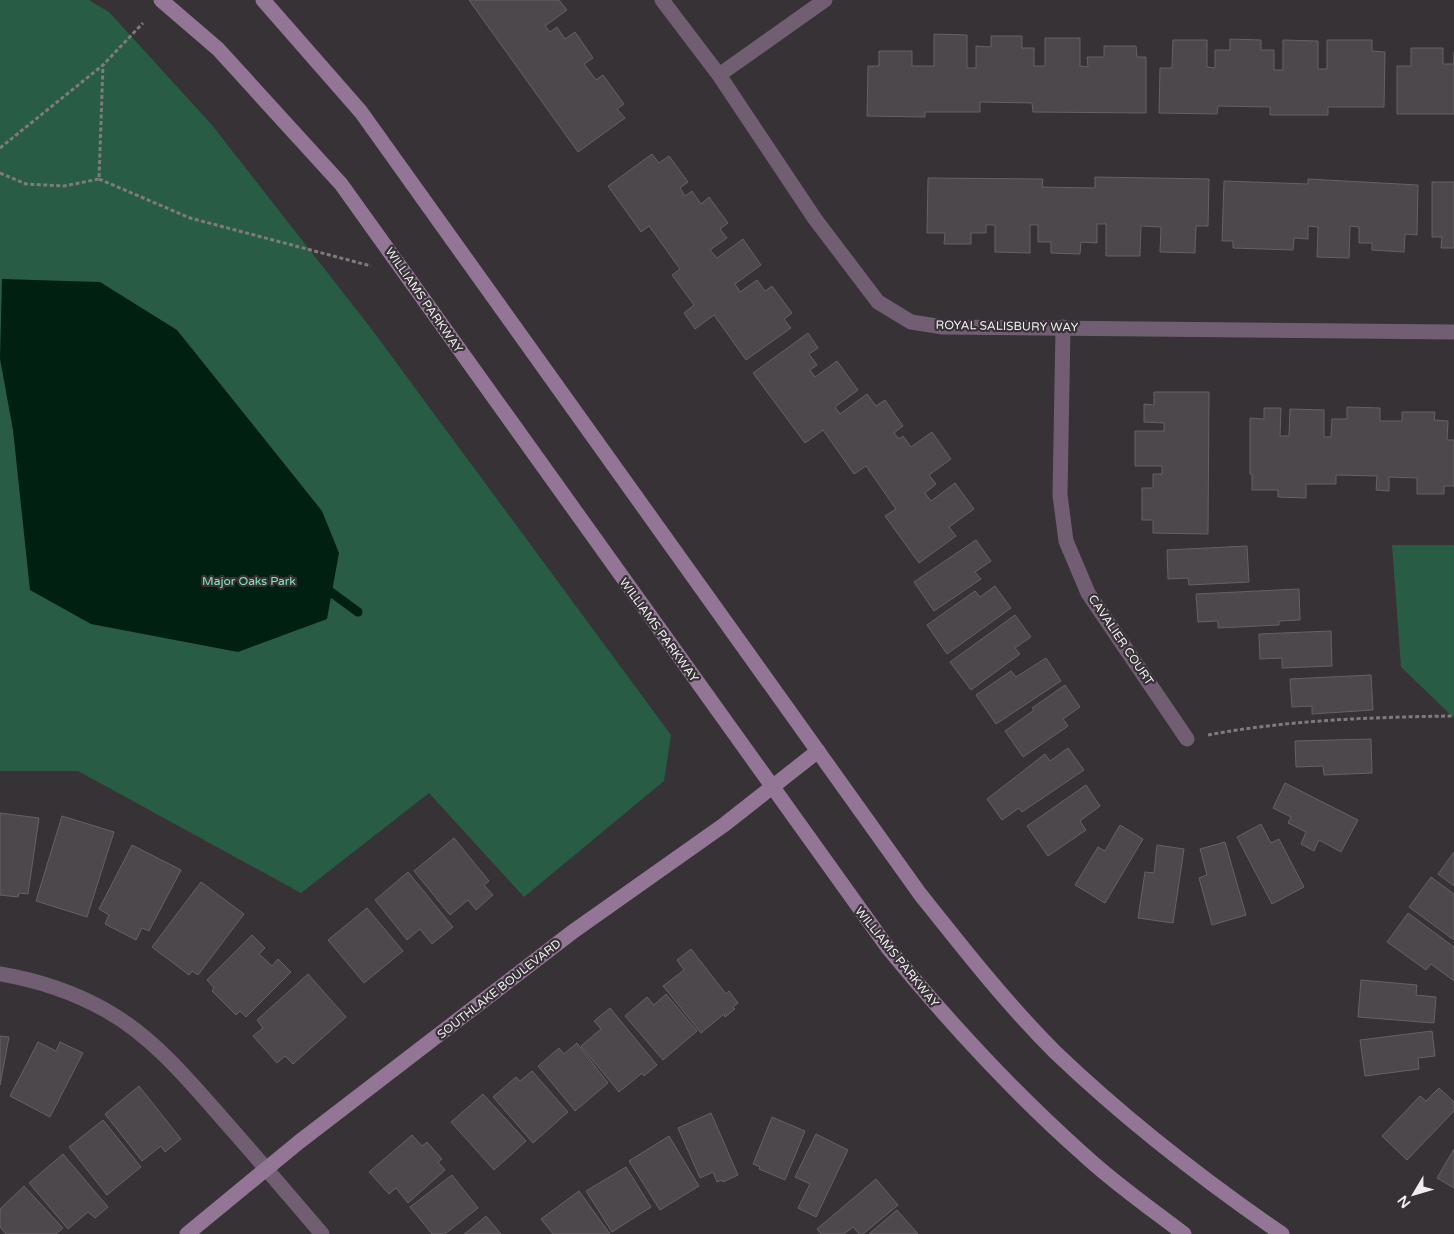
<svg xmlns="http://www.w3.org/2000/svg" width="1454" height="1234" font-family="'Varela Round',sans-serif">
<rect width="100%" height="100%" fill="#363236"/>
<g fill="#295c44">
<path d="M0,0H89L109,12L212,125L370,327L671,735L664,781L524,897L429,793L301,893L78,771H0Z"/>
<path d="M1392,545H1454V718L1401,667Z"/>
</g>
<path fill="#002011" d="M2,279L100,282L177,330L322,511L339,553L327,619L238,652L91,624L30,590L13,430L0,359Z"/>
<g fill="none" stroke-linecap="round" stroke-linejoin="round">
<path stroke="#002011" stroke-width="9" d="M324,587L358,612"/>
</g>
<g fill="#4c484c" stroke="#656165">
<path d="M469,0H559L567,10L545,26L550,32L557,27L565,39L575,32L593,58L584,64L596,80L603,75L624,104L617,109L625,118L578,152Z"/>
<path d="M934,34L967,35V68H976V46L991,47V36H1022V48H1034V66H1045V38H1080V66L1088,67L1087,57H1104V46H1136L1137,57H1146V113L1033,112L1032,103L980,102V112H925V117L867,116L868,66H879V51H912V66H934Z"/>
<path d="M1230,39L1261,40V50H1274V70H1283V40L1318,41V69H1327V40H1372V51L1385,52L1384,107H1328V115H1270V107L1218,106L1217,114L1159,113L1160,68H1172L1173,40H1207V67L1215,68V50H1230Z"/>
<path d="M1411,48H1443V64H1454V52V114H1397V66H1411Z"/>
<path d="M652,154L659,163L669,156L688,182L680,188L685,196L692,191L701,204L709,197L728,223L720,229L727,238L710,250L717,258L743,239L761,265L735,284L740,292L757,280L765,291L772,286L792,313L784,319L791,328L746,360L714,315L695,329L684,313L694,305L672,275L680,269L649,226L641,232L608,186Z"/>
<path d="M1095,177L1209,179L1208,226H1196L1195,253L1160,252L1161,227L1141,226L1140,256H1106V224H1097V243L1081,242L1080,254L1051,253V242H1038V225H1030V253L995,252V225H986V233H971V244H944L945,233H927L928,178L1043,179L1042,187L1095,188Z"/>
<path d="M1308,179L1418,185L1417,235L1405,234L1404,252L1372,250V243H1359V227L1350,226L1349,258L1317,257L1318,227L1308,226V239L1294,238L1293,250L1233,248V241H1222L1224,181L1308,184Z"/>
<path d="M1432,182H1454V248H1441L1442,237H1432Z"/>
<path d="M808,333L818,348L809,354L817,365L810,370L815,377L837,361L858,390L835,407L840,414L867,394L876,406L885,400L903,426L894,433L899,439L903,436L911,447L932,432L951,459L929,475L936,484L925,493L931,501L955,483L974,509L949,527L956,536L919,563L885,516L896,509L866,466L854,474L823,430L805,443L753,373Z"/>
<path d="M1154,392H1209L1208,534L1153,533V520H1142V488H1153V474H1162V466H1135V431H1164V423L1144,422V404L1154,405Z"/>
<path d="M1347,407L1380,408V421H1402V412H1435L1434,420L1448,421L1447,440H1454V486H1444V494H1417V478L1389,477V491L1376,490L1377,476L1336,475V484H1306V498L1278,497V490H1252V474H1250V418L1264,419V408H1281L1280,436H1289L1290,409L1324,410V437H1331L1332,419H1347Z"/>
<path d="M976,540L991,561L975,572L981,579L934,611L914,582Z"/>
<path d="M1247,546L1249,582L1189,585L1188,578L1168,579L1167,550Z"/>
<path d="M995,586L1011,608L947,654L927,625L975,591L980,597Z"/>
<path d="M1299,589L1300,620L1279,621V625L1218,628V621L1198,622L1196,594Z"/>
<path d="M1015,615L1031,637L1015,648L1020,654L971,690L950,662Z"/>
<path d="M1331,631L1332,666L1282,668V658L1260,659L1259,634Z"/>
<path d="M1046,658L1061,681L996,724L976,695L1011,671L1016,677Z"/>
<path d="M1371,675L1373,710L1312,714V706L1292,707L1290,679Z"/>
<path d="M1065,685L1080,707L1063,719L1068,726L1023,757L1005,731L1034,710L1032,708Z"/>
<path d="M1371,739L1372,773L1324,775L1323,766L1296,767L1295,741Z"/>
<path d="M1068,748L1084,770L1022,812L1019,808L1002,820L987,799L1045,754L1050,761Z"/>
<path d="M1285,783L1358,820L1341,852L1319,840L1314,851L1301,844L1306,832L1288,823L1291,817L1273,808Z"/>
<path d="M1086,785L1100,806L1080,821L1086,830L1048,856L1027,826Z"/>
<path d="M0,813L39,818L28,894L19,893L18,897L0,895Z"/>
<path d="M62,816L114,832L87,917L36,901Z"/>
<path d="M1261,824L1271,843L1279,839L1304,887L1272,904L1237,837Z"/>
<path d="M1120,825L1143,839L1105,903L1075,885L1098,847L1105,851Z"/>
<path d="M454,838L489,881L484,885L493,895L476,910L468,900L450,915L414,871Z"/>
<path d="M1225,842L1246,915L1212,925L1199,878L1207,875L1200,849Z"/>
<path d="M132,845L181,870L149,931L142,928L136,940L105,924L109,915L99,909Z"/>
<path d="M1157,845L1184,849L1173,923L1138,918L1145,872L1154,873Z"/>
<path d="M1454,852V886L1438,874Z"/>
<path d="M408,872L453,927L432,944L420,929L407,940L375,900Z"/>
<path d="M1431,877L1454,894V940L1409,907Z"/>
<path d="M201,882L244,914L198,975L192,971L189,975L152,947Z"/>
<path d="M367,908L403,951L364,983L328,940Z"/>
<path d="M1408,913L1454,947V981L1431,964L1426,970L1387,942Z"/>
<path d="M252,935L265,948L259,954L272,966L278,959L291,972L246,1017L240,1011L236,1015L212,991L214,988L207,980Z"/>
<path d="M691,949L726,994L729,991L738,1003L733,1007L735,1009L725,1017L724,1014L701,1033L663,986L684,970L677,960Z"/>
<path d="M308,974L346,1017L293,1064L285,1056L277,1063L253,1036L263,1028L257,1020Z"/>
<path d="M1361,980L1417,985L1416,995L1436,997L1434,1023L1358,1017Z"/>
<path d="M666,994L697,1031L663,1060L625,1016L647,997L654,1005Z"/>
<path d="M610,1008L657,1065L644,1076L642,1073L619,1092L581,1046L601,1029L594,1021Z"/>
<path d="M1432,1031L1435,1056L1418,1058L1419,1069L1365,1076L1360,1040Z"/>
<path d="M0,1036L9,1037L0,1085Z"/>
<path d="M38,1042L56,1051L60,1042L83,1053L50,1117L10,1096Z"/>
<path d="M577,1043L608,1083L575,1111L538,1066L559,1048L564,1054Z"/>
<path d="M532,1071L568,1112L533,1143L493,1097L516,1077L520,1081Z"/>
<path d="M139,1086L181,1139L165,1152L161,1146L142,1161L105,1114Z"/>
<path d="M1439,1088L1454,1102V1111L1407,1160L1382,1136L1420,1096L1426,1101Z"/>
<path d="M483,1094L526,1141L494,1170L451,1122Z"/>
<path d="M711,1113L738,1175L723,1182L722,1180L717,1182L713,1172L700,1178L678,1128Z"/>
<path d="M772,1117L805,1131L785,1180L759,1169L760,1167L753,1164Z"/>
<path d="M103,1120L141,1167L107,1195L69,1147Z"/>
<path d="M816,1134L848,1150L816,1217L798,1208L810,1184L795,1177Z"/>
<path d="M412,1135L422,1146L427,1142L442,1159L438,1162L445,1170L408,1203L396,1188L389,1194L369,1172Z"/>
<path d="M669,1136L699,1186L660,1210L629,1161Z"/>
<path d="M1454,1149V1188L1437,1178Z"/>
<path d="M63,1154L108,1207L95,1218L88,1212L68,1229L29,1183Z"/>
<path d="M626,1167L651,1207L612,1232L586,1191Z"/>
<path d="M452,1175L478,1208L445,1234H432L410,1207Z"/>
<path d="M876,1179L898,1205L863,1234H859L853,1227L844,1234H821L817,1229Z"/>
<path d="M24,1186L63,1228L56,1234H6L0,1227V1209Z"/>
<path d="M579,1191L610,1234H553L541,1219Z"/>
<path d="M897,1210L918,1234H869Z"/>
<path d="M486,1216L501,1234H464L467,1232Z"/>
</g>
<g fill="none" stroke-linecap="round" stroke-linejoin="round">
<g stroke="#7e7b7e" stroke-width="3" stroke-dasharray="4 2.5" stroke-linecap="butt">
<path d="M0,148L103,65L143,23"/>
<path d="M0,173L26,184L64,186L99,179L103,65"/>
<path d="M99,179L190,218L371,266"/>
<path d="M1208,735C1287,720 1374,717 1454,716"/>
</g>
<g stroke="#715e72" stroke-width="15">
<path d="M662,0L719,75L815,219L878,302L911,322L943,327L1454,332"/>
<path d="M719,75L825,0"/>
<path d="M1063,327L1060,495L1066,541L1088,593L1187,739"/>
<path d="M0,974C36,980 75,993 107,1011C155,1038 192,1084 228,1125C260,1161 291,1198 322,1234"/>
</g>
<g stroke="#937695" stroke-width="15">
<path d="M161,0L218,49L341,184L888,948C948,1021 1012,1091 1083,1154C1114,1183 1150,1208 1184,1234"/>
<path d="M263,0L361,112L920,894C963,948 1006,1003 1055,1052C1125,1119 1202,1179 1282,1234"/>
<path d="M187,1234L299,1142L575,930L725,824L818,751"/>
</g>
</g>
<g text-anchor="middle" dominant-baseline="central" stroke-width="4.5" stroke-linejoin="round" paint-order="stroke">
<g font-size="12" fill="#efedf0" stroke="#363236">
<text transform="translate(424 300) rotate(55)">WILLIAMS PARKWAY</text>
<text transform="translate(1007 326) rotate(1)">ROYAL SALISBURY WAY</text>
<text transform="translate(659 630) rotate(54)">WILLIAMS PARKWAY</text>
<text transform="translate(1121 640) rotate(56)">CAVALIER COURT</text>
<text transform="translate(897 957) rotate(51)">WILLIAMS PARKWAY</text>
<text transform="translate(499 989) rotate(-38)">SOUTHLAKE BOULEVARD</text>
</g>
<g font-size="12" fill="#82e4b3" stroke="#363236">
<text x="249" y="581">Major Oaks Park</text>
</g>
</g>
<g transform="translate(1414 1194) rotate(232)" stroke="#363236" stroke-width="4" paint-order="stroke">
<path d="M0-4L9 19L0 12L-9 19Z" fill="#efedf0"/>
<text y="-8" font-size="14" font-weight="bold" text-anchor="middle" fill="#efedf0">N</text>
</g>
</svg>
